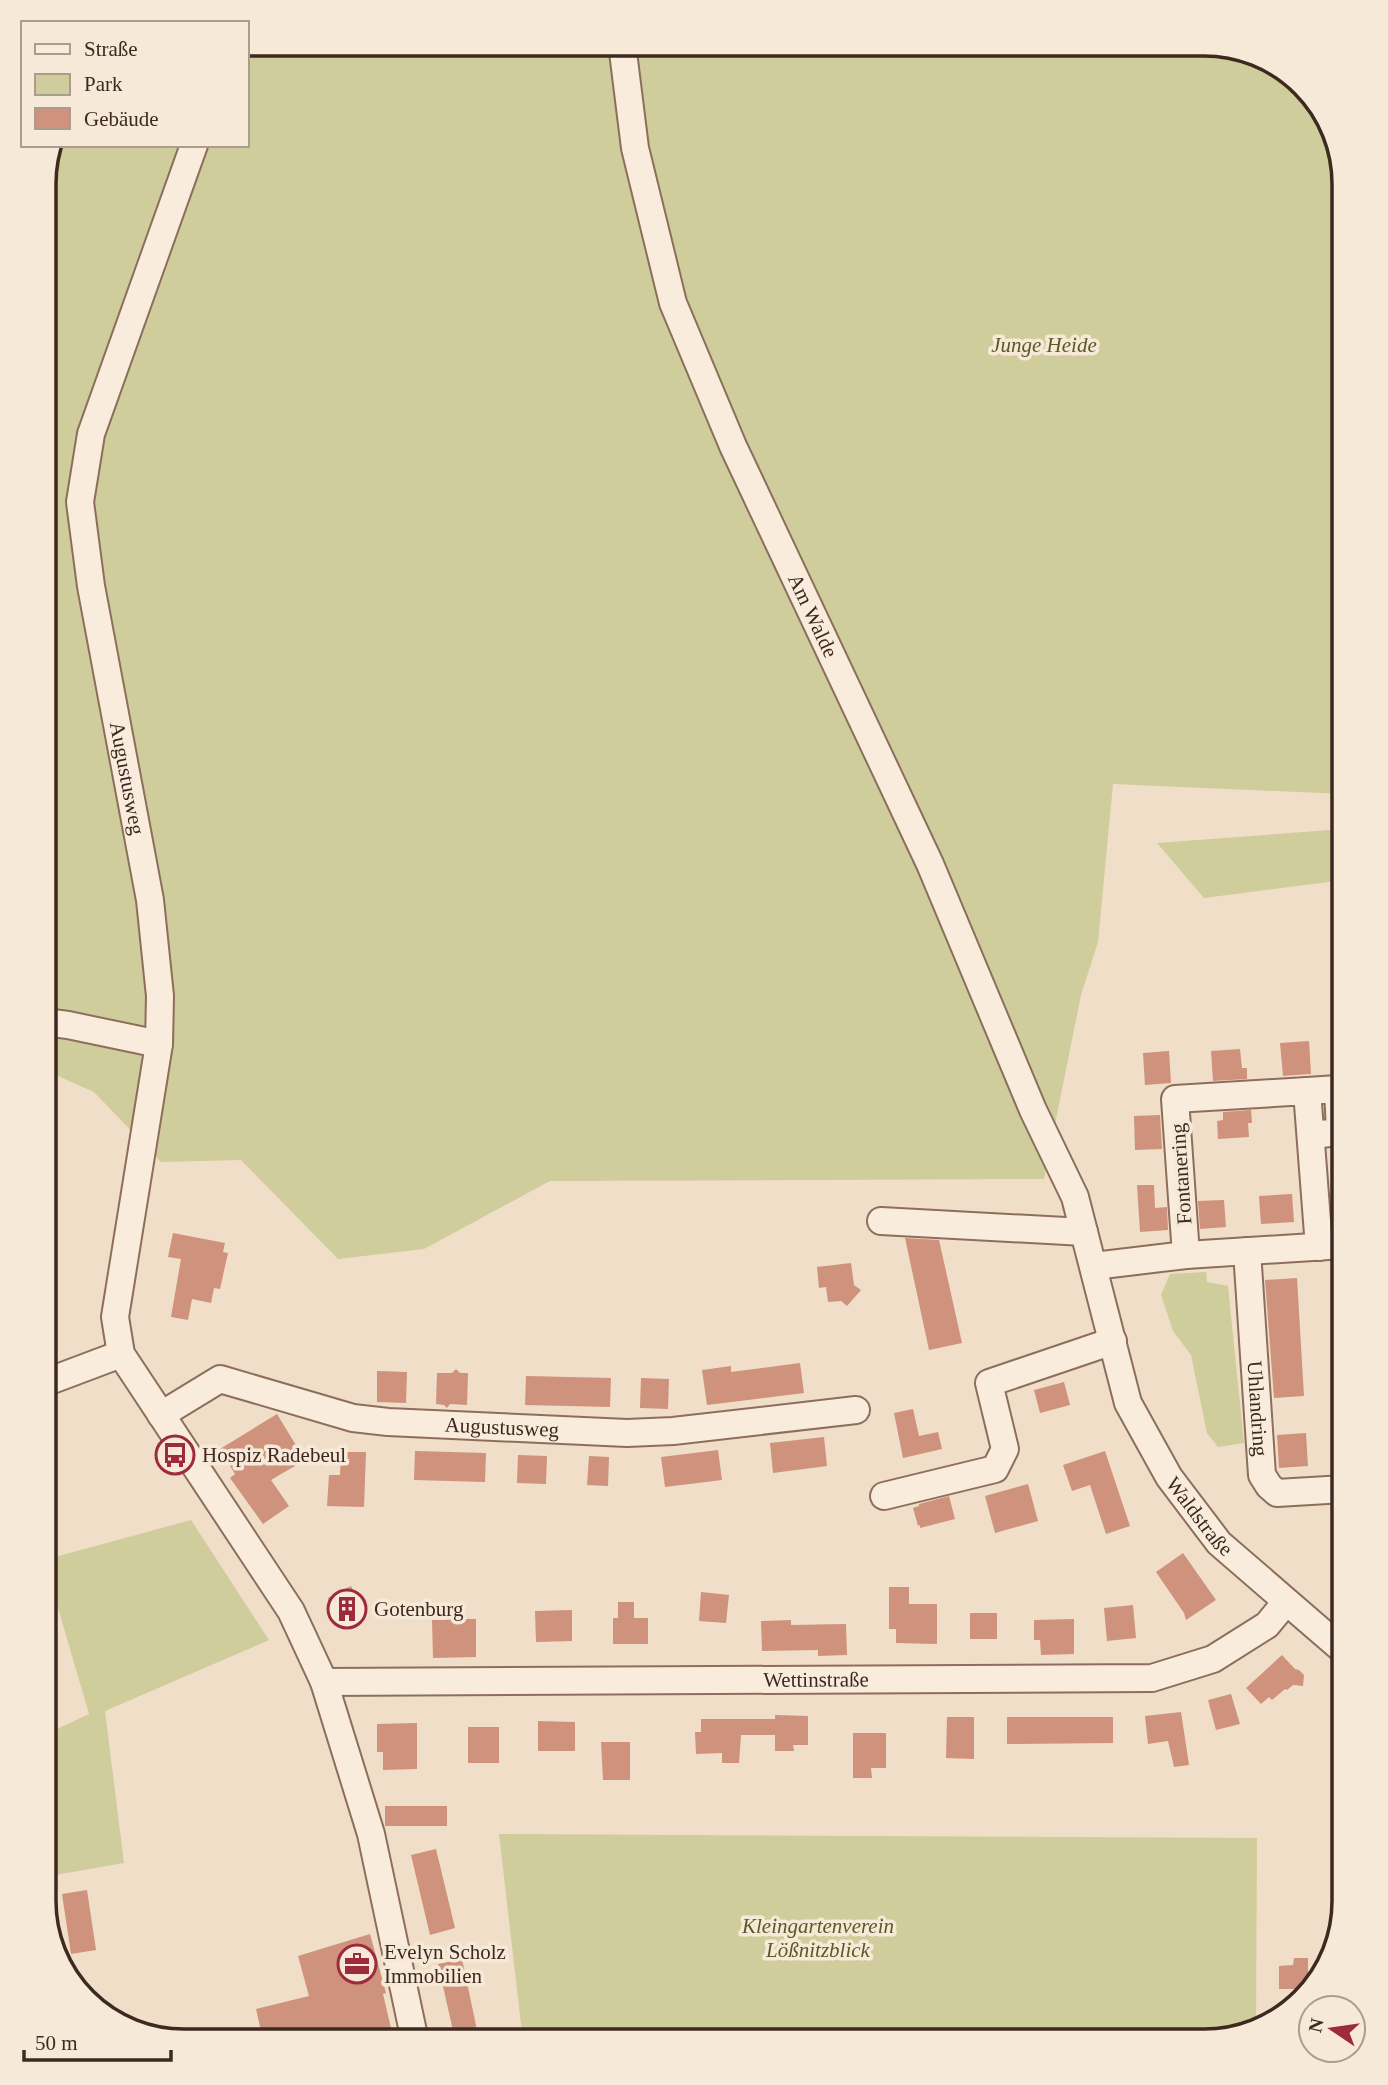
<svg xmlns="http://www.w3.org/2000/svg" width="1388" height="2085" font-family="Georgia,serif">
<rect width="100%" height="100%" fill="#f0dec8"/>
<g fill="#cfcd9b">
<path d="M247,44H1213L1275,63L1326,114L1344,184V794L1113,784L1098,942L1081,995L1044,1179L550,1181L424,1249L338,1259L241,1160L161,1162L94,1092L44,1070V175L51,145H247Z"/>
<path d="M1344,829V880L1204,898L1157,843Z"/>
<path d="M1206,1272L1207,1282L1228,1286L1244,1443L1218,1447L1207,1433L1191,1355L1173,1331L1161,1295L1170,1274Z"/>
<path d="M191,1520L269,1640L105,1711L124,1863L44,1877V1735L89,1714L44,1560Z"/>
<path d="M499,1834L1257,1838L1256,2027L1205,2041H523Z"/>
</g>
<g fill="#cf927d">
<path d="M1309,1041L1311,1074L1283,1076L1280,1043Z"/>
<path d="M1240,1049L1242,1068H1247V1079L1213,1081L1211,1051Z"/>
<path d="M1169,1051L1171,1083L1145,1085L1143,1053Z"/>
<path d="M1251,1110L1252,1123H1248L1249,1137L1218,1139L1217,1121L1223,1120V1112Z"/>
<path d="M1160,1115L1162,1149L1135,1150L1134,1116Z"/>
<path d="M1137,1185H1154L1155,1208L1167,1207L1168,1230L1140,1232Z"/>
<path d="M1292,1194L1294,1222L1261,1224L1259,1196Z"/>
<path d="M1224,1200L1226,1227L1200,1229L1198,1201Z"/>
<path d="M173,1233L225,1243L223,1252L228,1253L220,1289L214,1288L211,1303L192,1299L188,1320L171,1317L181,1259L168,1257Z"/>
<path d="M905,1238L939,1240L962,1343L929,1350Z"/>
<path d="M851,1263L854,1285L861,1290L847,1306L841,1301L828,1302L826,1287L819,1288L817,1267Z"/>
<path d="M1297,1278L1304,1396L1274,1398L1265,1280Z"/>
<path d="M800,1363L804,1393L707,1405L702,1370L731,1366V1372Z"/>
<path d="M456,1369L460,1373H468L467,1405L450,1404L447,1408L444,1405L436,1404L437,1373H452Z"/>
<path d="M377,1371L407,1372L406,1403L377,1402Z"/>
<path d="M526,1376L611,1378L610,1407L525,1405Z"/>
<path d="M641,1378L669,1379L668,1409L640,1408Z"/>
<path d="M1064,1382L1070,1405L1040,1413L1034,1390Z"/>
<path d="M913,1409L919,1436L938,1432L942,1449L903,1458L894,1413Z"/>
<path d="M277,1414L305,1460L271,1480L289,1506L263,1524L230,1478L235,1474L220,1449Z"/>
<path d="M1306,1433L1308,1466L1279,1468L1277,1435Z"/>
<path d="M824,1437L827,1466L773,1473L770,1443Z"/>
<path d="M718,1450L722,1480L665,1487L661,1457Z"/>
<path d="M415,1451L486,1453L485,1482L414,1480Z"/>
<path d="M1105,1451L1130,1526L1106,1534L1090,1485L1072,1491L1063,1465Z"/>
<path d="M341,1452H366L364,1507L327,1506L329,1475H340Z"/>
<path d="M518,1455L547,1456L546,1484L517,1483Z"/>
<path d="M589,1456L609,1457L608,1486L587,1485Z"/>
<path d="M1028,1484L1038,1521L995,1533L985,1496Z"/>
<path d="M949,1496L955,1519L920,1528V1525L918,1526L913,1508L919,1506V1504Z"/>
<path d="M1183,1553L1216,1600L1186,1620L1184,1613L1156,1572Z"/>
<path d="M351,1586L366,1617L343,1628L339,1619L331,1614L328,1598Z"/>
<path d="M889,1587H909V1604H937V1644L896,1643V1629H889Z"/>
<path d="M701,1592L729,1595L726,1623L699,1621Z"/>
<path d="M618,1602H634V1618H648V1644H613V1618H618Z"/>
<path d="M1133,1605L1136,1638L1107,1641L1104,1608Z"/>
<path d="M572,1610V1641L536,1642L535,1611Z"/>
<path d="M446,1612H463V1619H476V1657L433,1658L432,1620H446Z"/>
<rect x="970" y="1613" width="27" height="26"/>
<path d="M1074,1619V1654L1041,1655L1040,1640H1034V1620Z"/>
<path d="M791,1620V1625L846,1624L847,1655L818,1656V1650L762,1651L761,1621Z"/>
<path d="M1282,1655L1295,1669L1299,1670L1304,1675L1303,1686L1293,1685L1287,1690L1285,1689L1272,1700L1269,1697L1261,1704L1246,1688Z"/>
<path d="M1231,1694L1240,1724L1216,1730L1208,1700Z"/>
<path d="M1181,1712L1189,1765L1174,1767L1168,1741L1148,1744L1145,1716Z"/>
<path d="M775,1715L808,1716V1745H793L794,1751H775V1735H741L739,1763H722V1753L696,1754L695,1732H701V1719H775Z"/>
<path d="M947,1717H974V1759L946,1758Z"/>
<path d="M1007,1717H1113V1743L1007,1744Z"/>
<path d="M538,1721L575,1722V1751H538Z"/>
<path d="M417,1723V1769L383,1770V1752H377V1724Z"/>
<rect x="468" y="1727" width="31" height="36"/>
<path d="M853,1733H886V1768H871L872,1778H853Z"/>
<path d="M601,1742H630V1780H603Z"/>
<rect x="385" y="1806" width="62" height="20"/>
<path d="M436,1849L455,1928L430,1935L411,1855Z"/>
<path d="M87,1890L96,1950L71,1954L62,1894Z"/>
<path d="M370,1934L386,1993L383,1994L394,2041H299L296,2032L263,2040L256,2009L309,1996L298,1956Z"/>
<path d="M1294,1958H1308V1989H1279V1966L1293,1965Z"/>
<path d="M462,1959L477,2030L454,2035L438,1964Z"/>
</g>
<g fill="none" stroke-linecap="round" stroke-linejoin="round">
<defs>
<g id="minor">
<path id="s1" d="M622,44L635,148L673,303L733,446L930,864L1033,1110L1075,1197L1128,1403L1169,1477L1219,1543L1344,1651"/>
<path id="s2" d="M194,145L91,434L80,502L91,586L150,900L160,996L159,1044L115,1317L121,1354L291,1611L324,1682L371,1834L415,2041"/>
<path d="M44,1022L68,1025L159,1044"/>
<path d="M1307,1091L1338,1089L1340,1132L1311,1135"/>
<path d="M881,1221L1084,1232"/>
<path id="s3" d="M1247,1251L1262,1475L1269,1486L1277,1493L1344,1489"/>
<path d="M1186,1255L1175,1099L1307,1091L1319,1247"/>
<path d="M1094,1266L1186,1255L1344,1245"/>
<path d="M44,1383L121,1354"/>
<path id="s4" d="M161,1415L220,1379L353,1418L388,1422L627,1433L673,1431L856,1410"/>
<path d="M884,1496L995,1469L1005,1449L989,1383L1113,1341"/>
<path id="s5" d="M324,1682L1152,1678L1213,1659L1267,1625L1286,1602"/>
</g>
</defs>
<use href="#minor" stroke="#8d6e5c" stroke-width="30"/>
<use href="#minor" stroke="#faecdc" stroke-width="26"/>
</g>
<defs>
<symbol id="bus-ring" viewBox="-11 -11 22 22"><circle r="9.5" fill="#f7e9d8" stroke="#9e2a3d" stroke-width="1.5"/><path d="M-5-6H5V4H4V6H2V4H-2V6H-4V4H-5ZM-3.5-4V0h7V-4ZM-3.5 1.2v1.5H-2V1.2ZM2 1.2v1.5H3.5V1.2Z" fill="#9e2a3d"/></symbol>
<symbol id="building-ring" viewBox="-11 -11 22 22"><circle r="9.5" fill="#f7e9d8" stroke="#9e2a3d" stroke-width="1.5"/><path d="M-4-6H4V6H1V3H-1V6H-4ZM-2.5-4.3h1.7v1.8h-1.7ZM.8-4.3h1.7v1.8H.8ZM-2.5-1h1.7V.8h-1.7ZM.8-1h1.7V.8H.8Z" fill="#9e2a3d"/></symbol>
<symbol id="office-ring" viewBox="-11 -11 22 22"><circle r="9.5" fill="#f7e9d8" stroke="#9e2a3d" stroke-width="1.5"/><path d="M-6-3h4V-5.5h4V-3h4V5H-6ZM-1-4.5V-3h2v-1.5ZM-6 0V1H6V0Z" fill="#9e2a3d"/></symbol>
</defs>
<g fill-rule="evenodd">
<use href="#bus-ring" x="153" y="1433" width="44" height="44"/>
<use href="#building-ring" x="325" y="1587" width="44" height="44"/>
<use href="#office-ring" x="335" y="1942" width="44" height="44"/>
</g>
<g text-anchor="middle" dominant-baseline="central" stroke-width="7" stroke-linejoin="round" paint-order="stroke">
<g font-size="21" font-style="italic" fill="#555a26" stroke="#f7e9d8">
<text x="1044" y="345">Junge Heide</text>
<text x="818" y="1926">Kleingartenverein<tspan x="818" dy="24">Lößnitzblick</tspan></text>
</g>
<g font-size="21" fill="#3d2920" stroke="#f7e9d8">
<text stroke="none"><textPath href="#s1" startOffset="607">Am Walde</textPath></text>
<text stroke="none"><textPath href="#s2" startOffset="656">Augustusweg</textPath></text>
<text transform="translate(1181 1174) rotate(-94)">Fontanering</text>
<text stroke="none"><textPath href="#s3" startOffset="158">Uhlandring</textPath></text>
<text stroke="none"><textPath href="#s4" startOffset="357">Augustusweg</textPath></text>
<text stroke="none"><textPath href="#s1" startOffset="1592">Waldstraße</textPath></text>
<text stroke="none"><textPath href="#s5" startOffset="492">Wettinstraße</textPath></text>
</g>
<g font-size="21" fill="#3d2920" stroke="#f7e9d8" text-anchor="start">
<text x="202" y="1455">Hospiz Radebeul</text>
<text x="374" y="1609">Gotenburg</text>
<text x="384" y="1952">Evelyn Scholz<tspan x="384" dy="24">Immobilien</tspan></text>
</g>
</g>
<path d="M0 0H1388V2085H0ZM184 56H1204A128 128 0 0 1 1332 184V1901A128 128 0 0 1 1204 2029H184A128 128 0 0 1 56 1901V184A128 128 0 0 1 184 56Z" fill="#f7e9d8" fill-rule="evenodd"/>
<path fill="none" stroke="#3d2920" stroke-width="3.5" d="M184 56H1204A128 128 0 0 1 1332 184V1901A128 128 0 0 1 1204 2029H184A128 128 0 0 1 56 1901V184A128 128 0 0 1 184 56Z"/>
<rect x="21" y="21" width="228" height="126" fill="#f7e9d8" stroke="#ad9c8e" stroke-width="2"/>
<rect x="35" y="44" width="35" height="10" fill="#faecdc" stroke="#ad9c8e" stroke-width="2"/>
<text x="84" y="56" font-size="21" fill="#3d2920">Straße</text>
<rect x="35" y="74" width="35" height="21" fill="#cfcd9b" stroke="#ad9c8e" stroke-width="2"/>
<text x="84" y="91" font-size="21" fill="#3d2920">Park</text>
<rect x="35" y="108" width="35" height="21" fill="#cf927d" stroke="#ad9c8e" stroke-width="2"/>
<text x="84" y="126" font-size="21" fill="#3d2920">Gebäude</text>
<g transform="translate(1332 2029) rotate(283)"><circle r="33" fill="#f7e9d8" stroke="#ad9c8e" stroke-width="2"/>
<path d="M0-5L12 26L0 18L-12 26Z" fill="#9e2a3d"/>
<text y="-10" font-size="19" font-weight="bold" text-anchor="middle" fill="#3d2920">N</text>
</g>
<path d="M24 2050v10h147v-10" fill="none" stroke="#3d2920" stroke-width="3.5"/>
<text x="35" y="2050" font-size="21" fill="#3d2920" stroke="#f7e9d8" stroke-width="5" paint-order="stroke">50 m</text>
</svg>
